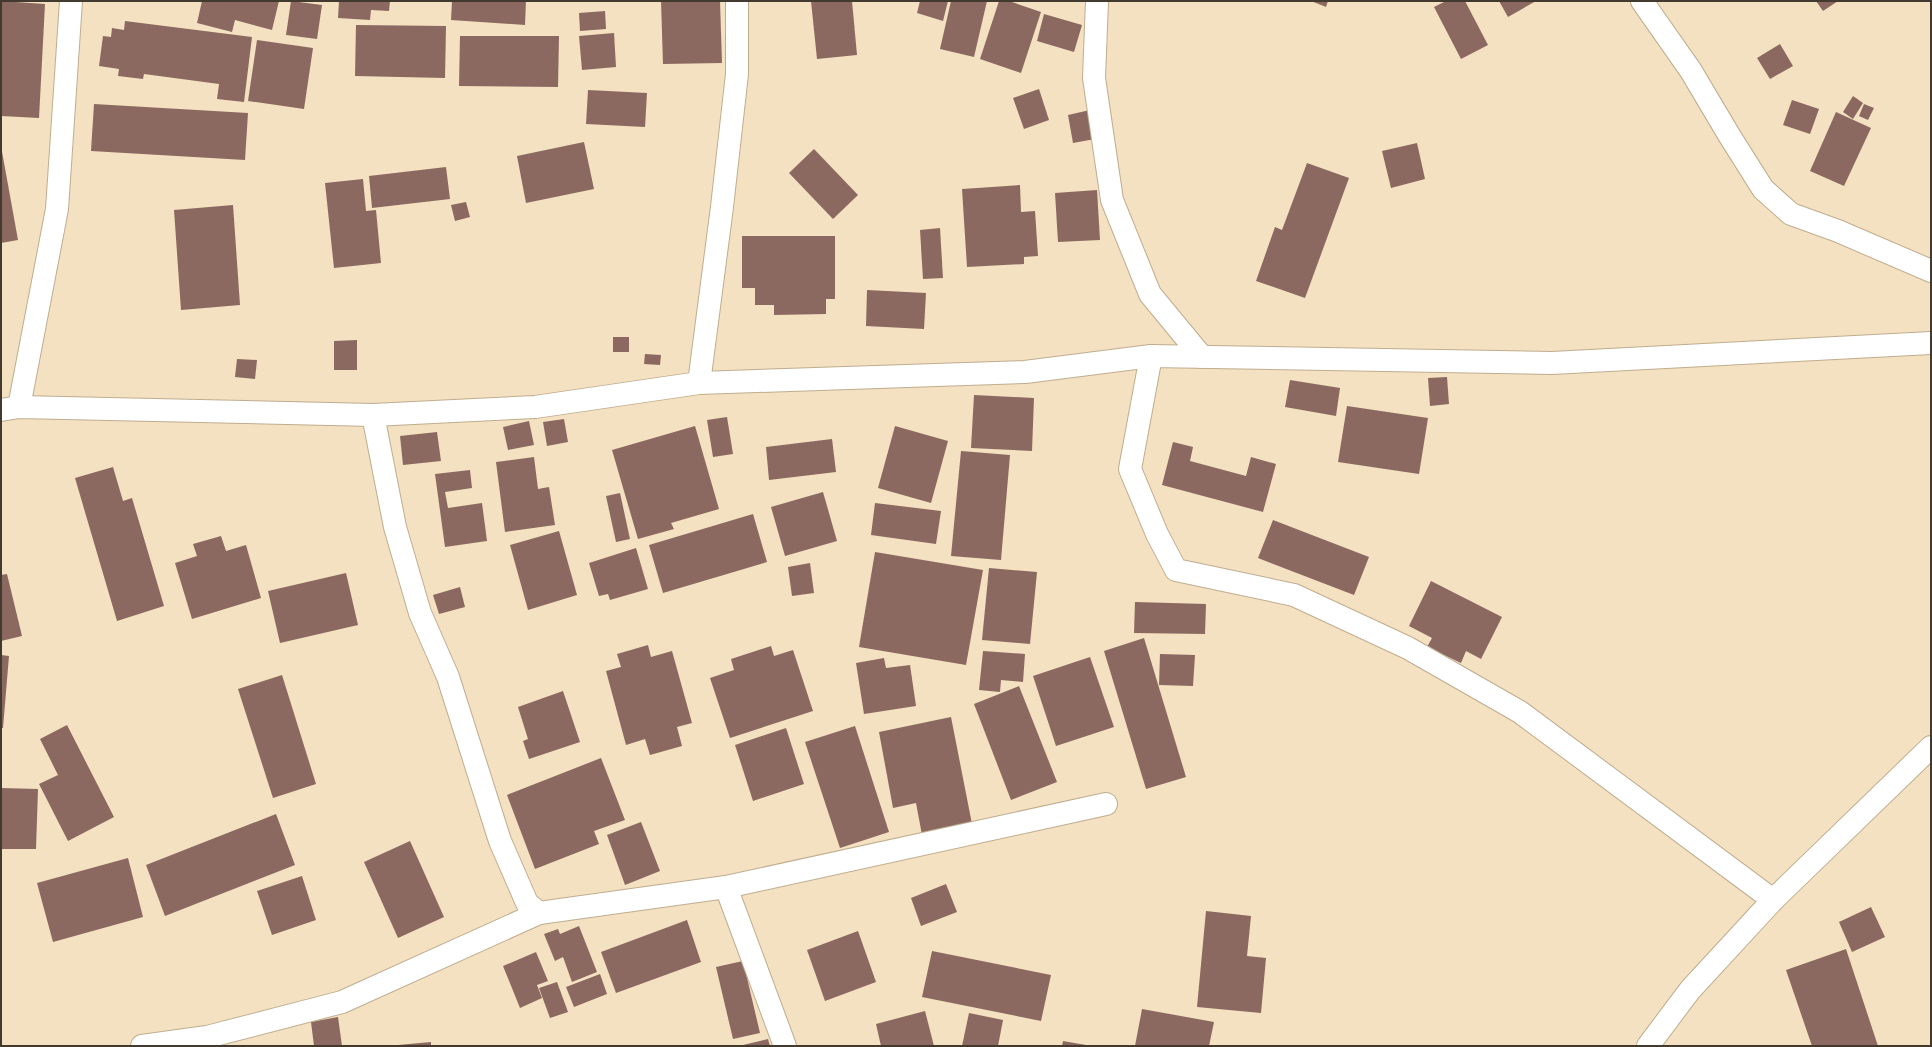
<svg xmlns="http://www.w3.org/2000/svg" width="1932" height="1047" font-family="'Alegreya Sans',sans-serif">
<rect width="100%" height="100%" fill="#f4e1c1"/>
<g fill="#8b6960">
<path d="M1,1L45,4L39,118L1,116Z"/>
<path d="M202,1H279L272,30L235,20L232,32L197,23Z"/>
<path d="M291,1L322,5L317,39L286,35Z"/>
<path d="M339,1H390L389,11L371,10L370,20L338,18Z"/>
<path d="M452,1H526L525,25L451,20Z"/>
<path d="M661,1H720L722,63L663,64Z"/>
<path d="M811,1H852L857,55L817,59Z"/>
<path d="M920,1H948L943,21L917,13Z"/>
<path d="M951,1H987L974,57L940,49Z"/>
<path d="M999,1H1009L1041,12L1021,73L980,59Z"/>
<path d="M1311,1H1328L1326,7Z"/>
<path d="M1446,1H1465L1488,45L1461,59L1434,7Z"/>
<path d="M1499,1H1536L1508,17Z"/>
<path d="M1816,1H1838L1823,11Z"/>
<path d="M605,11L606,29L580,31L579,13Z"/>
<path d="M1044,14L1082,25L1074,52L1037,41Z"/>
<path d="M125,21L252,37L244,102L217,99L219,84L144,74L143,79L118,76L119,69L99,66L103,36L111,37L112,28L124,30Z"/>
<path d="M356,25L446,26L445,78L355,76Z"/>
<path d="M614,33L616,67L582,70L579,36Z"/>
<path d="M460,36H559L558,87L459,86Z"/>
<path d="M257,40L313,48L304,109L248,101Z"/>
<path d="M1780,44L1793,66L1770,79L1757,58Z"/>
<path d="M1039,89L1049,120L1024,129L1013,98Z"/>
<path d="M588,90L647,93L645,127L586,124Z"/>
<path d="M1853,96L1863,103L1853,119L1843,112Z"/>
<path d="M1792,100L1819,109L1810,134L1783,125Z"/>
<path d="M94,104L248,113L245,160L91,151Z"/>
<path d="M1864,104L1874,108L1868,120L1859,116Z"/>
<path d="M1090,110L1095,139L1073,143L1068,115Z"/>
<path d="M1836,112L1871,128L1844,186L1810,171Z"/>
<path d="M584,142L594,189L526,203L517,156Z"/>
<path d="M1417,143L1425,179L1391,188L1382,151Z"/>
<path d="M1,146L18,240L1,243Z"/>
<path d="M814,149L858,195L833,219L789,173Z"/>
<path d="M1307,163L1349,178L1305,298L1256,281L1275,227L1282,230Z"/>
<path d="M446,167L450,199L372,208L369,176Z"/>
<path d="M363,179L366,211L376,210L381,263L334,268L325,183Z"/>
<path d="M1020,185L1021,212L1035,211L1038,256L1024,257V264L967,267L962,189Z"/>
<path d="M1097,190L1100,240L1058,242L1055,193Z"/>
<path d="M466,202L470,217L455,221L451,205Z"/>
<path d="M233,205L240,305L181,310L174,210Z"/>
<path d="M940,228L943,278L923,279L920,230Z"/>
<path d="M742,236H835V299H826V314L774,315V305H755V288H742Z"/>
<path d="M867,290L926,293L924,329L866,326Z"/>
<rect x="613" y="337" width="16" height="15"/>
<path d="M357,340V370H334V341Z"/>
<path d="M645,354L661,355L660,365L644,364Z"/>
<path d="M237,359L257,360L255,379L235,377Z"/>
<path d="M1447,377L1449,404L1430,406L1428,378Z"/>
<path d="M1290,380L1340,388L1336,416L1285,407Z"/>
<path d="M974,395L1034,398L1032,451L971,448Z"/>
<path d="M1347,406L1428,418L1419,474L1338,462Z"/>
<path d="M727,417L733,454L713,457L707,420Z"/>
<path d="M564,419L568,442L547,446L543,422Z"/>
<path d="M529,421L534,445L508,450L503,427Z"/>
<path d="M695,426L719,509L671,523L674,529L638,539L612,450Z"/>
<path d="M895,426L948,441L931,503L878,488Z"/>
<path d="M437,432L441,461L403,465L400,436Z"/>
<path d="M832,439L836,472L769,480L766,447Z"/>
<path d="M1173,442L1193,447L1190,461L1246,476L1251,457L1276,464L1263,512L1162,485Z"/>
<path d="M961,451L1010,455L1001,560L951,556Z"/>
<path d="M534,457L538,489L549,487L555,525L505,532L496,462Z"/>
<path d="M113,467L123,501L132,498L164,606L117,621L75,478Z"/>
<path d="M470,470L472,488L445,492L448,508L482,503L487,541L445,547L435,474Z"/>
<path d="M823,492L837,541L785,556L771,507Z"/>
<path d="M620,493L630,539L616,542L606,496Z"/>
<path d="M875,503L941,511L936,544L871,535Z"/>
<path d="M753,514L767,562L663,593L649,545Z"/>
<path d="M1273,520L1369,557L1354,595L1258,558Z"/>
<path d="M559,531L577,595L528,610L510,545Z"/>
<path d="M221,536L226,551L246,545L261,598L192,619L175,563L197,556L193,544Z"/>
<path d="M636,548L648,589L610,600L608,594L599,596L589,563Z"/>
<path d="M875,552L983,570L966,665L859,647Z"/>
<path d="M810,563L814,593L792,596L788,567Z"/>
<path d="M989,568L1037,572L1030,644L982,640Z"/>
<path d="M346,573L358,625L280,643L268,591Z"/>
<path d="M7,574L22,636L1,641V575Z"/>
<path d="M1431,581L1502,617L1481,659L1466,651L1461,663L1427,647L1432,638L1409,626Z"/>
<path d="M460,587L465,607L439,614L433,595Z"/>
<path d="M1135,602L1206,604L1205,634L1134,633Z"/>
<path d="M1144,638L1186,777L1146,789L1104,651Z"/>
<path d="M648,645L651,657L672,651L692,723L677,727L682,746L650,755L645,739L626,745L606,671L621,667L617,654Z"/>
<path d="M771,646L774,656L793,650L813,711L730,738L710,678L734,670L731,659Z"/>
<path d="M983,651L1025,654L1023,682L1001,680L1000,692L979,690Z"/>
<path d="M1160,654L1195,655L1193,686L1159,685Z"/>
<path d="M1,655L9,656L3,728H1Z"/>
<path d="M1090,657L1114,727L1056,746L1033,676Z"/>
<path d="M884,658L886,668L910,665L916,706L864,714L856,663Z"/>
<path d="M282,675L316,784L273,798L238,689Z"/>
<path d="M1019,686L1057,782L1011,800L974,704Z"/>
<path d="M563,691L580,742L529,759L523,741L528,739L518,707Z"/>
<path d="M951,717L972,824L922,835L916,803L893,808L879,732Z"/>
<path d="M67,725L114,817L68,841L39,784L58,775L40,739Z"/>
<path d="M855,726L889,832L840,848L805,742Z"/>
<path d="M786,728L804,784L753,801L735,745Z"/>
<path d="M601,758L625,820L594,831L599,844L535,869L507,795Z"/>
<path d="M1,788L38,789L36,849H1Z"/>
<path d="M276,814L295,865L165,916L146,865Z"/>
<path d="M641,822L660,871L625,885L607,835Z"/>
<path d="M410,841L444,917L398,938L364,862Z"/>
<path d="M128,858L143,917L53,942L37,883Z"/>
<path d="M302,876L316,920L272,935L257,891Z"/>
<path d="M946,884L957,912L921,926L911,898Z"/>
<path d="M1871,907L1885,937L1852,952L1839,922Z"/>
<path d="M1206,911L1251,916L1247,956L1266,958L1261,1013L1197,1007Z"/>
<path d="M687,920L701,962L616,993L601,952Z"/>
<path d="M579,926L597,972L572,982L563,957L555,961L544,934L558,929L560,934Z"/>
<path d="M858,931L876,982L825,1001L807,950Z"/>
<path d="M1846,949L1878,1046H1812L1786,970Z"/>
<path d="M932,951L1051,975L1041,1021L922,997Z"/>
<path d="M536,952L548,981L537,985L542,998L520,1008L503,966Z"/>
<path d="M743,961L760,1033L733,1039L716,967Z"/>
<path d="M600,974L607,994L574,1007L566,987Z"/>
<path d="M557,982L568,1012L550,1018L539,988Z"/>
<path d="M1142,1009L1214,1022L1209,1046H1135Z"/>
<path d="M925,1011L934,1046H881L876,1024Z"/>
<path d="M969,1013L1003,1020L998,1046H962Z"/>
<path d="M338,1017L342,1046H314L311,1022Z"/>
<path d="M768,1039L770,1046H743V1045Z"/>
<path d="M1063,1041L1086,1045V1046H1062Z"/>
<path d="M431,1042V1046H398V1045Z"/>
</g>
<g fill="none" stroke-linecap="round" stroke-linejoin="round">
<defs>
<g id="minor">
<path d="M1097,1L1094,78L1112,200L1150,294L1202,357"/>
<path d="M1642,1L1691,71L1729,135L1763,189L1791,214L1838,231L1931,271"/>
<path d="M1151,356L1130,469L1157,534L1176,570L1294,595L1408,648L1520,712L1773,900"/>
<path d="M699,383L722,207L737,74V1"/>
<path d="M19,407L57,209L71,1"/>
<path d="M1,410L19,407L373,415L535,407L699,383L1025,372L1151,356L1552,363L1931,343"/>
<path d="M373,415L395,527L420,613L448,677L500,841L527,903L539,913L726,887L1106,804"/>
<path d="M726,887L785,1046"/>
<path d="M142,1046L207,1037L342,1002L539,913"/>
<path d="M1648,1046L1690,990L1773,900L1931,747"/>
</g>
</defs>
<use href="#minor" stroke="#bfad8f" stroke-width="24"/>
<use href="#minor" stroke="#fff" stroke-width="22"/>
</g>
<rect width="1932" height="1047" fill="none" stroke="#423a2e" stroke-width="4"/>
</svg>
